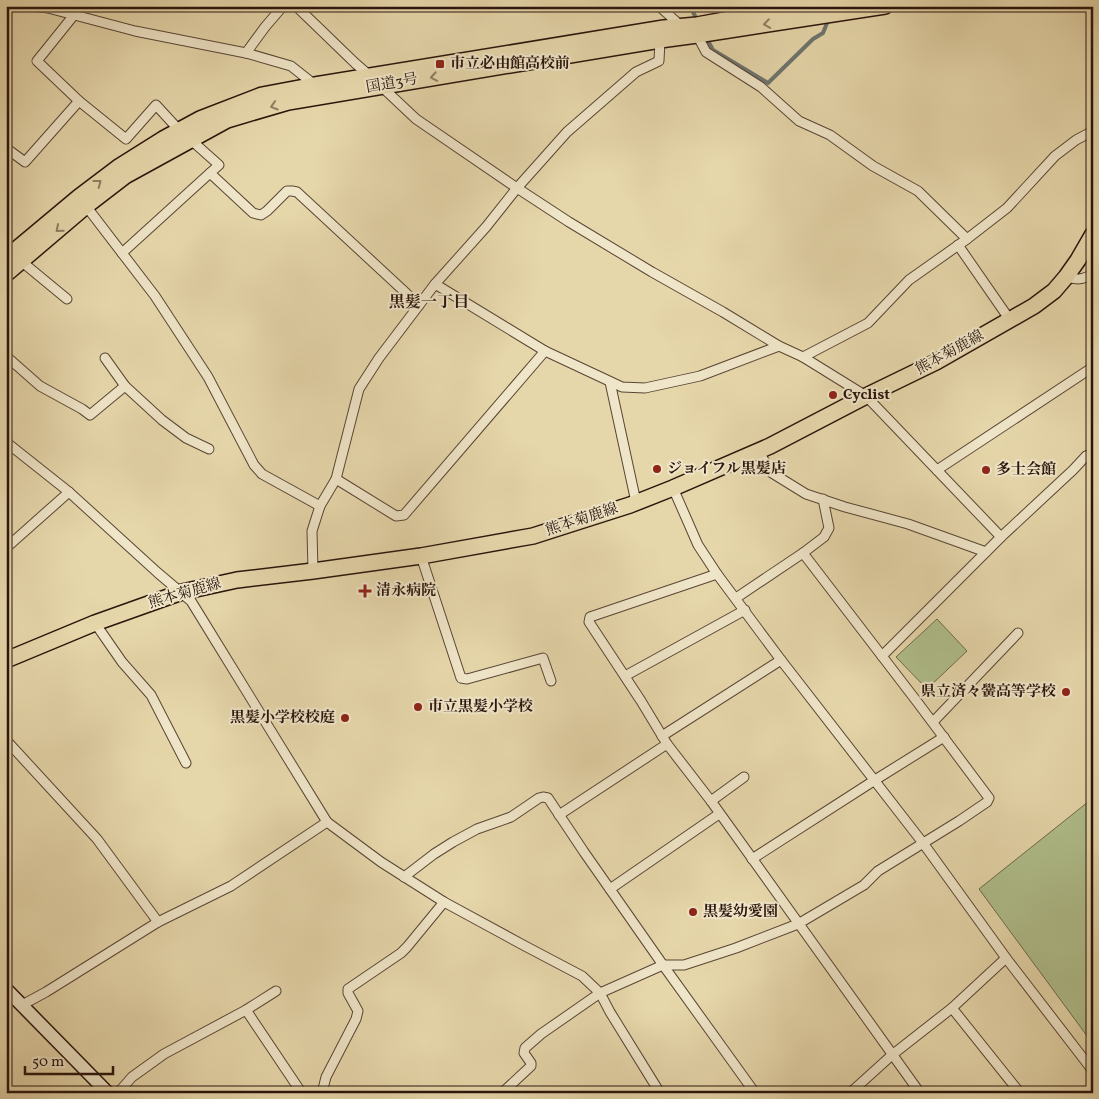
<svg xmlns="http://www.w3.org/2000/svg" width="1099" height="1099" font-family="Vollkorn,'Noto Serif JP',serif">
<rect width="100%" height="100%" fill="#e6d7ab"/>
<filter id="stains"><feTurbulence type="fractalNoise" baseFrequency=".004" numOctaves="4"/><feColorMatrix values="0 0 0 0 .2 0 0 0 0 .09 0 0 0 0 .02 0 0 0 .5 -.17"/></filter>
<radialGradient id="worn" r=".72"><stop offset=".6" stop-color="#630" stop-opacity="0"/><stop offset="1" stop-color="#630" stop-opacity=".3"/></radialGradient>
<g fill="#b0bf8d" stroke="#6d6a4c">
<path d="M937,619L967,651L927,689L896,657Z"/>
<path d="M1093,798V1044L979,889Z"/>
</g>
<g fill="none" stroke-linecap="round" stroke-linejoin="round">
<g stroke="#6d7670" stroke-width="4">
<path d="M693,6L692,10L697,20"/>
<path d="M706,37L713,50L768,83L813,39L823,33L829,18"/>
</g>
<defs>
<g id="minor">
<path d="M32,6L48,8L135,31L246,53L291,66L315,85H317"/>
<path d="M296,6L355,63L371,77"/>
<path d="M659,6L681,26"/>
<path d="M74,15L37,61L79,101L126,139L156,105L179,130"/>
<path d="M697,35L706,52L761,87L799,121L830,135L873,166L918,191L967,239"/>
<path d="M246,53L265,27L283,6"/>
<path d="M381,86L416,119L517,188L569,222L652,272L723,312L779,346L803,357L866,396L1001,537"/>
<path d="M191,140L219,165L210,173L253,213L261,215L267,211L287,191H292L297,192L419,305"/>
<path d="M6,148L25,162L79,101"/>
<path d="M86,206L155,296L208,377L254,465L262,474L320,506"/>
<path d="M958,245L1010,320"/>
<path d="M122,253L210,173"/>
<path d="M21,261L67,299"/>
<path d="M1066,277C1077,280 1082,280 1093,274"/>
<path d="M435,284L545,351L622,387L645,388L700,376L779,346"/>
<path d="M6,356L40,386L82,409L90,415L125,386"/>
<path d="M803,357L868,323L909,280L967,239L1007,208L1055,156L1076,140L1093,131"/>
<path d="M105,358L125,386L162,420L186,438L209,449"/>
<path d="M610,382L636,502"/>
<path d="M6,442L69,492L158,573L191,601L327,822L381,862L444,902L525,946L582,976L600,993L610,1012L660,1093"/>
<path d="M758,451L772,473L806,494L845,507L908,524L986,552"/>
<path d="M937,470L1093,367"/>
<path d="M336,479L396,516L404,515L545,351"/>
<path d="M673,488L698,545L717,574L781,660L923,843L1006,958L1093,1071"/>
<path d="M6,548L69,492"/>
<path d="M421,556L461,678L467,679L543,658L551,681"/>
<path d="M313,571L312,531L320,506L336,479L359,389L379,358L435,284L486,227L517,188L567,132L636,72L659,61L660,40"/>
<path d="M717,574L590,617L589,622L641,701L667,744L711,801L920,1093"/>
<path d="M736,598L803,553L824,537L829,528L823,499"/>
<path d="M95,623L122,662L151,695L186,763"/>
<path d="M882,656L1001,537L1073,470L1086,456L1092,454L1093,455"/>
<path d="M625,676L745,610"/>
<path d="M933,722L1018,633"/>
<path d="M662,736L781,660"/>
<path d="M6,740L97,839L158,922"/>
<path d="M711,801L744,777"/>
<path d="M559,815L667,744"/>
<path d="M752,859L875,780L944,737"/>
<path d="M404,877L434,854L453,842L477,829L511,817L539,798L543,797L548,798L584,852L663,965L755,1093"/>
<path d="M610,889L719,814"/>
<path d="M22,1005L46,992L158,922L231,886L327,822"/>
<path d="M952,1008L1020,1093"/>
<path d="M246,1010L299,1089L298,1093"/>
<path d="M118,1093L132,1077L164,1054L246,1010L276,991"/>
<path d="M322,1093L326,1077L356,1019L358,1011L348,993V989L401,953L407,947L444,902"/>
<path d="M502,1093L531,1066V1063L524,1053L525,1048L541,1034L600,993L663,965H684L736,948L798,924L864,885L878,871L959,821L987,802L989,798L918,703L803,553"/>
<path d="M850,1093L892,1055L952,1008L1006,958"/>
</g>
<path id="secondary" d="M6,989L108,1093"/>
<path id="primary" d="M6,660L95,623L182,592L237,580L313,571L421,556L533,536L630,505L673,488L770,446L866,396L936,362L1034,306L1054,291L1066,277L1078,260L1093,234"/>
<g id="trunk">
<path d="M6,258L79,197L120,166L163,139L200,119L262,95L315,85L664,28L697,25L801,6"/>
<path d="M6,274L86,206L125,176L227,120L288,102L660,40L697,35L885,6"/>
</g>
</defs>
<use href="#minor" stroke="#594534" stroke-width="11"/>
<use href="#secondary" stroke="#2a140c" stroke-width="15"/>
<use href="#primary" stroke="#2a140c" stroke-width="18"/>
<use href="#trunk" stroke="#2a140c" stroke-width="18"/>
<use href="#minor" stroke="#efe5c8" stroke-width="9"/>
<use href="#secondary" stroke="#efe5c8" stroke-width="12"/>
<use href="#primary" stroke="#e6d7ab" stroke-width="15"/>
<use href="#trunk" stroke="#e6d7ab" stroke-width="15"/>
</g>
<defs><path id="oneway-chevron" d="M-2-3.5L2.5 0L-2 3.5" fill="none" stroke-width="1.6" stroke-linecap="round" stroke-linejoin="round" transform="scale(1.25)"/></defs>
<g stroke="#917f63">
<use href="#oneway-chevron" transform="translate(767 24) rotate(171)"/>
<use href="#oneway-chevron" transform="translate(434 77) rotate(170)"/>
<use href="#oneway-chevron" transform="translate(274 106) rotate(163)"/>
<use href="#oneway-chevron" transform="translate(98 183) rotate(-37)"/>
<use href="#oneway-chevron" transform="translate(59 229) rotate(140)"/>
</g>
<g fill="#8f2418" stroke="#efe5c8" stroke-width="2">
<rect x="435" y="59" width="10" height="10" rx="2.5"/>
<circle cx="833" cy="395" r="5"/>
<circle cx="657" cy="469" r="5"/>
<circle cx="986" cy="470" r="5"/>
<path d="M362.5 583.5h5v5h5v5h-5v5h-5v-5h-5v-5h5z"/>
<circle cx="1066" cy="692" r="5"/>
<circle cx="418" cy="707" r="5"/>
<circle cx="345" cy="718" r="5"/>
<circle cx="693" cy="912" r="5"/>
</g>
<g text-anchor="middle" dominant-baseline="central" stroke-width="4" stroke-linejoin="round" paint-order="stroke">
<g font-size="15" font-weight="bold" fill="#2a140c" stroke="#efe5c8" text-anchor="start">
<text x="450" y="64">市立必由館高校前</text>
<text x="843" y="395">Cyclist</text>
<text x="667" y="469">ジョイフル黒髪店</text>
<text x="996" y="470">多士会館</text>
<text x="376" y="591">清永病院</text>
<text x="1056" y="692" text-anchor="end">県立済々黌高等学校</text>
<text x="428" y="707">市立黒髪小学校</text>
<text x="335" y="718" text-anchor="end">黒髪小学校校庭</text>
<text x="703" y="912">黒髪幼愛園</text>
</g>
<g font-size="15" fill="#2a140c" stroke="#efe5c8">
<text transform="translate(392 84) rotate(-10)">国道3号</text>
<text transform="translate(950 353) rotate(-29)">熊本菊鹿線</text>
<text transform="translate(582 520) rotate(-18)">熊本菊鹿線</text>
<text transform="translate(185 594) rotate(-16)">熊本菊鹿線</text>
</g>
<g font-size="16" font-weight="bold" fill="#2a140c" stroke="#efe5c8">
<text x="429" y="303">黒髪一丁目</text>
</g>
</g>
<rect width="1099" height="1099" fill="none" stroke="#e6d7ab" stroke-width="25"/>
<rect x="8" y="8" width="1084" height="1084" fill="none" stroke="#2a140c" stroke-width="2.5"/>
<rect x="12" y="12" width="1074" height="1074" fill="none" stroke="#2a140c"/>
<path d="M25 1066v8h88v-8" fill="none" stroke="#2a140c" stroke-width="2.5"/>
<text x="32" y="1066" font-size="15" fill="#2a140c" stroke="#efe5c8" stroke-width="4" paint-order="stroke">50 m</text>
<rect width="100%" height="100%" filter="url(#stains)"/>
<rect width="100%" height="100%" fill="url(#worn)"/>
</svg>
